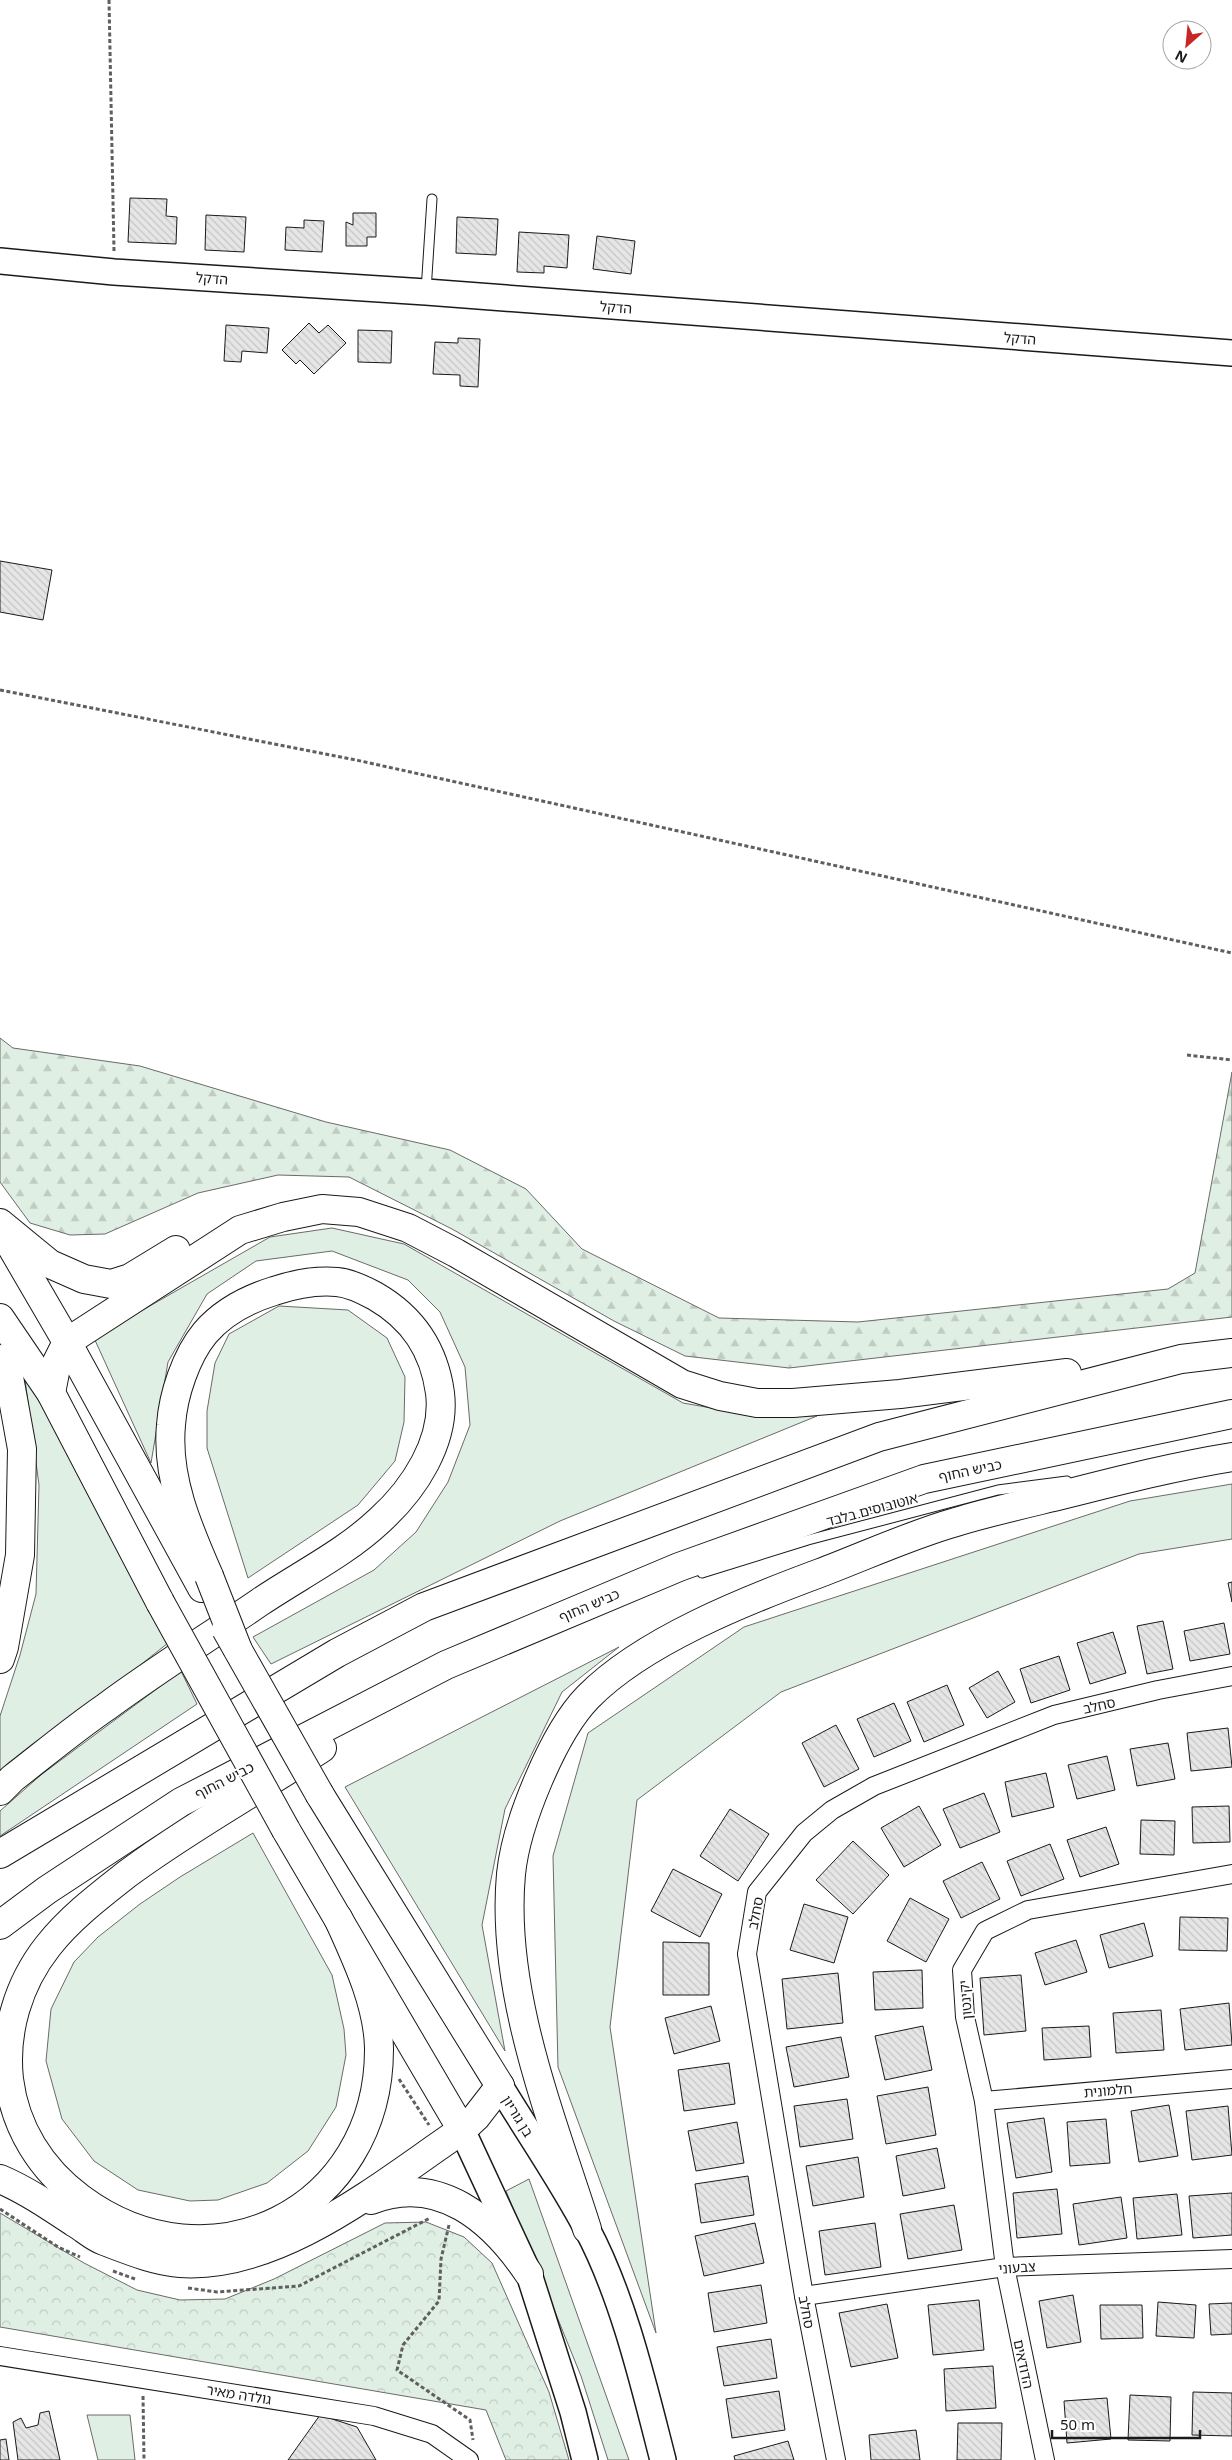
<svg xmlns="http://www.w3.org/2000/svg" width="1232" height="2460" font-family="'Noto Sans','Noto Sans Hebrew',sans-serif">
<defs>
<pattern id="forest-firs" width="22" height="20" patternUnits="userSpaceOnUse" patternTransform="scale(1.25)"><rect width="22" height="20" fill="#e0efe3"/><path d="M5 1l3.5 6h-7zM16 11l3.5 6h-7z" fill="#c0ccc2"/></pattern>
<pattern id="park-crowns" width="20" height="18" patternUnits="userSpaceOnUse" patternTransform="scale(1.25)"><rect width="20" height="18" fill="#e0efe3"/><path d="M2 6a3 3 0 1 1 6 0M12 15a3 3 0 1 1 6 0" fill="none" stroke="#c0ccc2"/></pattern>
<pattern id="building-back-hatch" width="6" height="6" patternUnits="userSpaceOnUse" patternTransform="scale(1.25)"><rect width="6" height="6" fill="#e6e6e6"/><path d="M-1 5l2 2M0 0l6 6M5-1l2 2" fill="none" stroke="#c5c5c5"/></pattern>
</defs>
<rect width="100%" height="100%" fill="#fff"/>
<g fill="#e0efe3" stroke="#6a6a6a">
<path d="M332,1228L404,1244L683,1403L751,1415L817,1416L560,1521L271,1664L253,1637L374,1570L416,1532L448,1482L470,1425L465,1367L440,1312L408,1280L332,1251L256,1261L207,1294L168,1362L151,1463L94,1338L270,1237Z"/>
<path d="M279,1306L348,1310L387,1338L405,1377L404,1422L395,1461L358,1505L248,1578L207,1448V1411L215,1363L229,1334Z"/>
<path d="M24,1372L168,1643L0,1777V1716L20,1655L36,1594L39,1485Z"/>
<path d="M1232,1484V1539L1139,1554L781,1692L637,1800L610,2027L656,2333L558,2067L553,1856L588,1733L744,1627L1130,1501Z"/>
<path d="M619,1647L562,1692L505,1809L482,1925L505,2051L345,1787Z"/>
<path d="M181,1671L197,1704L0,1836V1811L42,1774Z"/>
<path d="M253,1833L332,1975L344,2029L346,2055L336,2107L308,2151L267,2183L218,2200L190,2201L138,2190L94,2161L62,2119L46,2061L51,2009L74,1962L98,1937L140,1904L180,1877Z"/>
<path d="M529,2179L629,2460H608L581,2376L506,2191Z"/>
<path d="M87,2415H130L135,2460H98Z"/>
</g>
<path fill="url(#forest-firs)" stroke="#6a6a6a" d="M0,1038L13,1048L140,1066L326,1122L450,1150L526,1189L582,1249L719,1318L858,1322L1168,1289L1195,1273L1232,1072V1317L789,1368L685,1356L614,1321L452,1229L349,1177L278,1175L198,1193L105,1234L70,1235L30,1223L0,1182Z"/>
<path fill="url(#park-crowns)" stroke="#6a6a6a" d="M0,2213L84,2263L137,2290L180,2300L225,2299L274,2279L385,2223L426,2222L464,2237L492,2263L549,2392L569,2460H506L486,2410L0,2327Z"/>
<g fill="url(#building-back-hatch)" stroke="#1a1a1a">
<path d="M130,198L167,199L166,216L177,217L176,244L128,242Z"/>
<path d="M353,213H376V237H367V246H346V222L353,225Z"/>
<path d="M206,215L246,217L244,252L205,250Z"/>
<path d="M457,217L498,219L496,255L456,253Z"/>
<path d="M304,220L324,221L322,252L285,250L286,227L304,228Z"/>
<path d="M519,232L569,235L567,268L544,266V273L517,272Z"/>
<path d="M597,236L635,241L631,274L593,269Z"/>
<path d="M309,323L319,333L328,325L346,343L314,374L300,360L296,364L282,350Z"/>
<path d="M226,325L269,328L267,353L242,351L241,362L224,361Z"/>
<path d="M358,330L392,331L391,363L358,362Z"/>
<path d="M458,338L480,339L478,387L460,386V375L433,374L435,342L458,343Z"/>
<path d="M0,561L52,570L43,620L0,612Z"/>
<path d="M1232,1582V1602L1228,1583Z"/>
<path d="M1163,1621L1173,1669L1147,1674L1137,1626Z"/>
<path d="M1224,1623L1230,1654L1190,1661L1184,1631Z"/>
<path d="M1113,1632L1126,1673L1090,1684L1077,1643Z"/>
<path d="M1059,1656L1070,1690L1031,1703L1020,1669Z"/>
<path d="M998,1671L1015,1702L987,1718L969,1688Z"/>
<path d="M947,1685L964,1725L924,1742L907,1702Z"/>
<path d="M894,1703L911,1741L874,1757L857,1719Z"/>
<path d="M836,1725L859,1769L824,1787L802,1743Z"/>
<path d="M1228,1728L1232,1767L1191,1771L1187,1733Z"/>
<path d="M1168,1743L1175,1779L1137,1786L1130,1749Z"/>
<path d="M1107,1756L1115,1790L1077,1799L1068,1765Z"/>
<path d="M1046,1773L1054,1807L1012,1817L1005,1782Z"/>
<path d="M984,1793L1000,1832L960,1848L943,1809Z"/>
<path d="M919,1806L941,1845L904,1867L881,1828Z"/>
<path d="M1229,1806L1230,1842L1193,1843L1192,1807Z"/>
<path d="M730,1809L769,1834L738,1881L700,1856Z"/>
<path d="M1141,1820L1175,1821L1174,1855L1140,1854Z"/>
<path d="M1106,1827L1119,1864L1080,1877L1067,1840Z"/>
<path d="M853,1841L889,1875L853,1914L816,1880Z"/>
<path d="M1050,1844L1064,1879L1021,1896L1007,1861Z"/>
<path d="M982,1862L1000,1899L961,1918L943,1881Z"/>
<path d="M673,1869L722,1894L700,1937L651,1911Z"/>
<path d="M910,1898L949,1919L926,1962L887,1941Z"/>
<path d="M804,1904L848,1917L834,1963L790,1950Z"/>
<path d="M1180,1917L1228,1918L1227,1951L1179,1950Z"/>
<path d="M1144,1923L1153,1956L1109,1968L1100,1935Z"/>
<path d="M1076,1940L1087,1972L1045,1985L1035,1953Z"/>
<path d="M663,1942L709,1943V1995H663Z"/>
<path d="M922,1970L923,2008L875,2010L873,1972Z"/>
<path d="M838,1973L843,2023L787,2029L782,1979Z"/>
<path d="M1021,1975L1026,2031L984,2035L980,1978Z"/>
<path d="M1229,2003L1232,2045L1185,2050L1180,2009Z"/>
<path d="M711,2006L720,2041L674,2054L665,2018Z"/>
<path d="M1161,2010L1164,2050L1116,2053L1113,2013Z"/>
<path d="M923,2026L932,2070L885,2080L875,2036Z"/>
<path d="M1089,2026L1091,2057L1044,2060L1042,2028Z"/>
<path d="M841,2037L849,2077L794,2087L786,2047Z"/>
<path d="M729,2063L735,2104L684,2111L678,2070Z"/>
<path d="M928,2087L936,2135L886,2144L877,2096Z"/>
<path d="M847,2099L853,2139L800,2147L794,2106Z"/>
<path d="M1169,2105L1178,2156L1139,2162L1131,2111Z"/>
<path d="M1228,2106L1232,2155L1192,2160L1186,2111Z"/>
<path d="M1044,2118L1052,2172L1016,2178L1007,2123Z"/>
<path d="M1106,2119L1110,2163L1070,2166L1067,2122Z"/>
<path d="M737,2122L744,2163L696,2171L688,2131Z"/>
<path d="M937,2148L945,2188L903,2196L896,2156Z"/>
<path d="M858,2157L864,2197L813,2206L806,2166Z"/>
<path d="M748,2176L754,2215L701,2223L695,2184Z"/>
<path d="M1057,2189L1062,2234L1017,2238L1013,2193Z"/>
<path d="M1232,2193V2235L1193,2238L1189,2196Z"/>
<path d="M1177,2194L1182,2235L1137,2239L1133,2198Z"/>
<path d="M1121,2197L1127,2238L1079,2245L1073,2204Z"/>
<path d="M954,2205L962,2250L908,2259L900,2214Z"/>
<path d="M755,2223L764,2263L704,2276L695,2236Z"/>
<path d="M875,2223L881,2267L825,2275L819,2231Z"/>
<path d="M761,2285L767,2323L714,2332L708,2293Z"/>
<path d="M1073,2295L1081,2342L1047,2348L1039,2301Z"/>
<path d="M979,2300L984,2350L933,2355L928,2305Z"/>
<path d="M1158,2302L1196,2305L1194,2338L1156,2336Z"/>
<path d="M1232,2303V2334L1211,2335L1209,2304Z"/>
<path d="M887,2304L898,2358L851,2367L839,2313Z"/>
<path d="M1100,2305H1142L1143,2338L1101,2339Z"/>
<path d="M771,2339L777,2378L724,2386L717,2347Z"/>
<path d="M993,2366L996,2408L946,2411L944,2369Z"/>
<path d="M779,2391L785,2430L732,2438L726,2399Z"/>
<path d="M1193,2392L1232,2393V2436L1192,2435Z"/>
<path d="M1130,2395L1171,2397L1170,2441L1128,2440Z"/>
<path d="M1107,2398L1111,2439L1067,2443L1064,2401Z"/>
<path d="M49,2411L60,2460H18L13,2422L21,2418L26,2428L38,2425L40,2413Z"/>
<path d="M320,2415L357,2427L376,2460H288Z"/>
<path d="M958,2423H1002L1001,2460H957Z"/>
<path d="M916,2430L920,2460H871L869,2435Z"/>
<path d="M6,2439L9,2460H0V2440Z"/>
<path d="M788,2441L794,2460H735L734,2456Z"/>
</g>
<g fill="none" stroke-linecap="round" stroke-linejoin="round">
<defs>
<g id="lane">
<path d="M426,291L432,199"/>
<path d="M702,1573L808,1540L998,1490L1067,1481"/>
</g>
<g id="street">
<path d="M984,2101L1232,2079"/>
<path d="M804,2296L1005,2267L1232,2259"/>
<path d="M0,2356L374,2416L432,2434L469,2460"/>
<path d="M836,2460L804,2296L747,1954L757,1892L804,1833L832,1810L874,1786L1054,1715L1158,1690L1232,1676"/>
<path d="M1045,2460L1005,2267L984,2101L965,2017L962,1970L985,1931L1028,1910L1232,1874"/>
</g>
<g id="secondary">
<path d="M0,261L114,272L426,292L1232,353"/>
<path d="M500,2086C529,2134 561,2180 587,2229C623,2296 644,2386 663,2460"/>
<path d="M462,2130L529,2274L573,2412L585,2460"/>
</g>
<g id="primary">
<path d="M0,1227L67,1342L202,1588"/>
<path d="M0,1318L51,1393L160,1602"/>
<path d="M320,1795L500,2086"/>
<path d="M286,1830L462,2130"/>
</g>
<g id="highway">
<path d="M0,1223L50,1264L84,1279L111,1284L130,1278L176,1250"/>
<path d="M0,1359L9,1377L22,1449L20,1555L4,1647L0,1659"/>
<path d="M51,1393L57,1362L67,1342L240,1230L283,1217L322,1209L359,1212L408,1228L456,1253L682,1384L720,1396L757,1403H793L900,1394L1067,1373"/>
<path d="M322,1748C257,1791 189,1828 127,1874C99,1896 70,1918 48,1946C18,1984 4,2032 9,2079C15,2128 41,2169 80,2198C210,2295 380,2211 379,2048C378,2003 356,1958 338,1918"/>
<path d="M0,1791L13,1778C44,1754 74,1729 106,1707C156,1670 209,1637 260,1602C300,1575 345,1553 380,1520C414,1489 446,1441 440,1393C434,1349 413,1318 375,1296C364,1290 349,1283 337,1282C315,1280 295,1284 274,1291C248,1299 223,1312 205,1333C186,1356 173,1395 171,1425C166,1478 188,1528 209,1576"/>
<path d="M0,1854L337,1653L424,1607L879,1437L1181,1359L1232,1353"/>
<path d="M0,1925L47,1890L181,1802L446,1665L679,1567L924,1479L1232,1414"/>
<path d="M0,2179C26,2190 51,2207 75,2223C84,2228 93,2237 104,2241C128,2250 154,2261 180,2263C280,2270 383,2183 462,2130L476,2117L500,2086"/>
<path d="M371,2200C439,2173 493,2220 529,2274"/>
<path d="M587,2229C552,2118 500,1993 511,1874C516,1824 553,1733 588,1697C643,1641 747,1600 820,1573C865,1556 910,1535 956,1522C992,1511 1029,1503 1066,1494C1121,1480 1176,1466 1232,1457"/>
</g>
</defs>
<use href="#lane" stroke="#1a1a1a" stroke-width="11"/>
<use href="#street" stroke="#1a1a1a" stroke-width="20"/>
<use href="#secondary" stroke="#1a1a1a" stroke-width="28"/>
<use href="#primary" stroke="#1a1a1a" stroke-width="30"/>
<use href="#highway" stroke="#1a1a1a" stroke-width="30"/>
<g stroke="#5f5f5f" stroke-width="3" stroke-dasharray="4 2.5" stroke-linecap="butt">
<path d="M109,0L114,251"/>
<path d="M0,690L356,760L1232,953"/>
<path d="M1187,1055L1232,1060"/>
<path d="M399,2079L429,2125"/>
<path d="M0,2209L58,2247L80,2257"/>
<path d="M449,2225L441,2259L439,2301L403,2345L397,2370L470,2420L473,2440"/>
<path d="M113,2271L135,2279"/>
<path d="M188,2288L217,2292L299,2286L430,2218"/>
<path d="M143,2396L144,2460"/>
</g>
<use href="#lane" stroke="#fff" stroke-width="9"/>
<use href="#street" stroke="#fff" stroke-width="18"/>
<use href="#secondary" stroke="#fff" stroke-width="25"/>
<use href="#primary" stroke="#fff" stroke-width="28"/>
<use href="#highway" stroke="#fff" stroke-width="28"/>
<defs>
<g id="primary-bridge">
<path d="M160,1602L286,1830"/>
<path d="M226,1629L320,1795"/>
</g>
<path id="highway-bridge" d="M209,1576L238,1650"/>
</defs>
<use href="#primary-bridge" stroke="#1a1a1a" stroke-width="30" stroke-linecap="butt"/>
<use href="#highway-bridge" stroke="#1a1a1a" stroke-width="30" stroke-linecap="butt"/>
<use href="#primary-bridge" stroke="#fff" stroke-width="28"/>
<use href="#highway-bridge" stroke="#fff" stroke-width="28"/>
</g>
<g text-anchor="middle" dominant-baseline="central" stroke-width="4" stroke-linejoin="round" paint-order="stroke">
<g font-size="14" fill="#1a1a1a" stroke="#fff">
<text transform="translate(212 278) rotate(4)">הדקל</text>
<text transform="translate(616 307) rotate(4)">הדקל</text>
<text transform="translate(1020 338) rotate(4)">הדקל</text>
<text transform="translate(970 1470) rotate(-12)">כביש החוף</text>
<text transform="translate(872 1509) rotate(-15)">אוטובוסים בלבד</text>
<text transform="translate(589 1605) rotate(-23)">כביש החוף</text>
<text transform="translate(1099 1705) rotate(-13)">סחלב</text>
<text transform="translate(224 1780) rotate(-27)">כביש החוף</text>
<text transform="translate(755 1913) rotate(-79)">סחלב</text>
<text transform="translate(965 2000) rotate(-95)">יקינטון</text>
<text transform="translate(1108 2090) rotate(-5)">חלמונית</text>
<text transform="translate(518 2116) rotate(58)">בן גוריון</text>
<text transform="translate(1017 2267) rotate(-4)">צבעוני</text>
<text transform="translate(807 2312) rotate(79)">סחלב</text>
<text transform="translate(1024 2364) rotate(78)">הדודאים</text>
<text transform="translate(239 2394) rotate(9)">גולדה מאיר</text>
</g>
</g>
<g transform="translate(1187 45) rotate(207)"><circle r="24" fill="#ffffff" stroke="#a3a3a3"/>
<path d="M0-4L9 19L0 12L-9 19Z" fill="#c62828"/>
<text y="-8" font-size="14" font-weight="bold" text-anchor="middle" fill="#1a1a1a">N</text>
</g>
<path d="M1052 2430v8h148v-8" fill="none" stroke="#1a1a1a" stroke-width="2.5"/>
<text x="1060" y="2430" font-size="15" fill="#1a1a1a" stroke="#ffffff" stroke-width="4" paint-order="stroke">50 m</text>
</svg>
